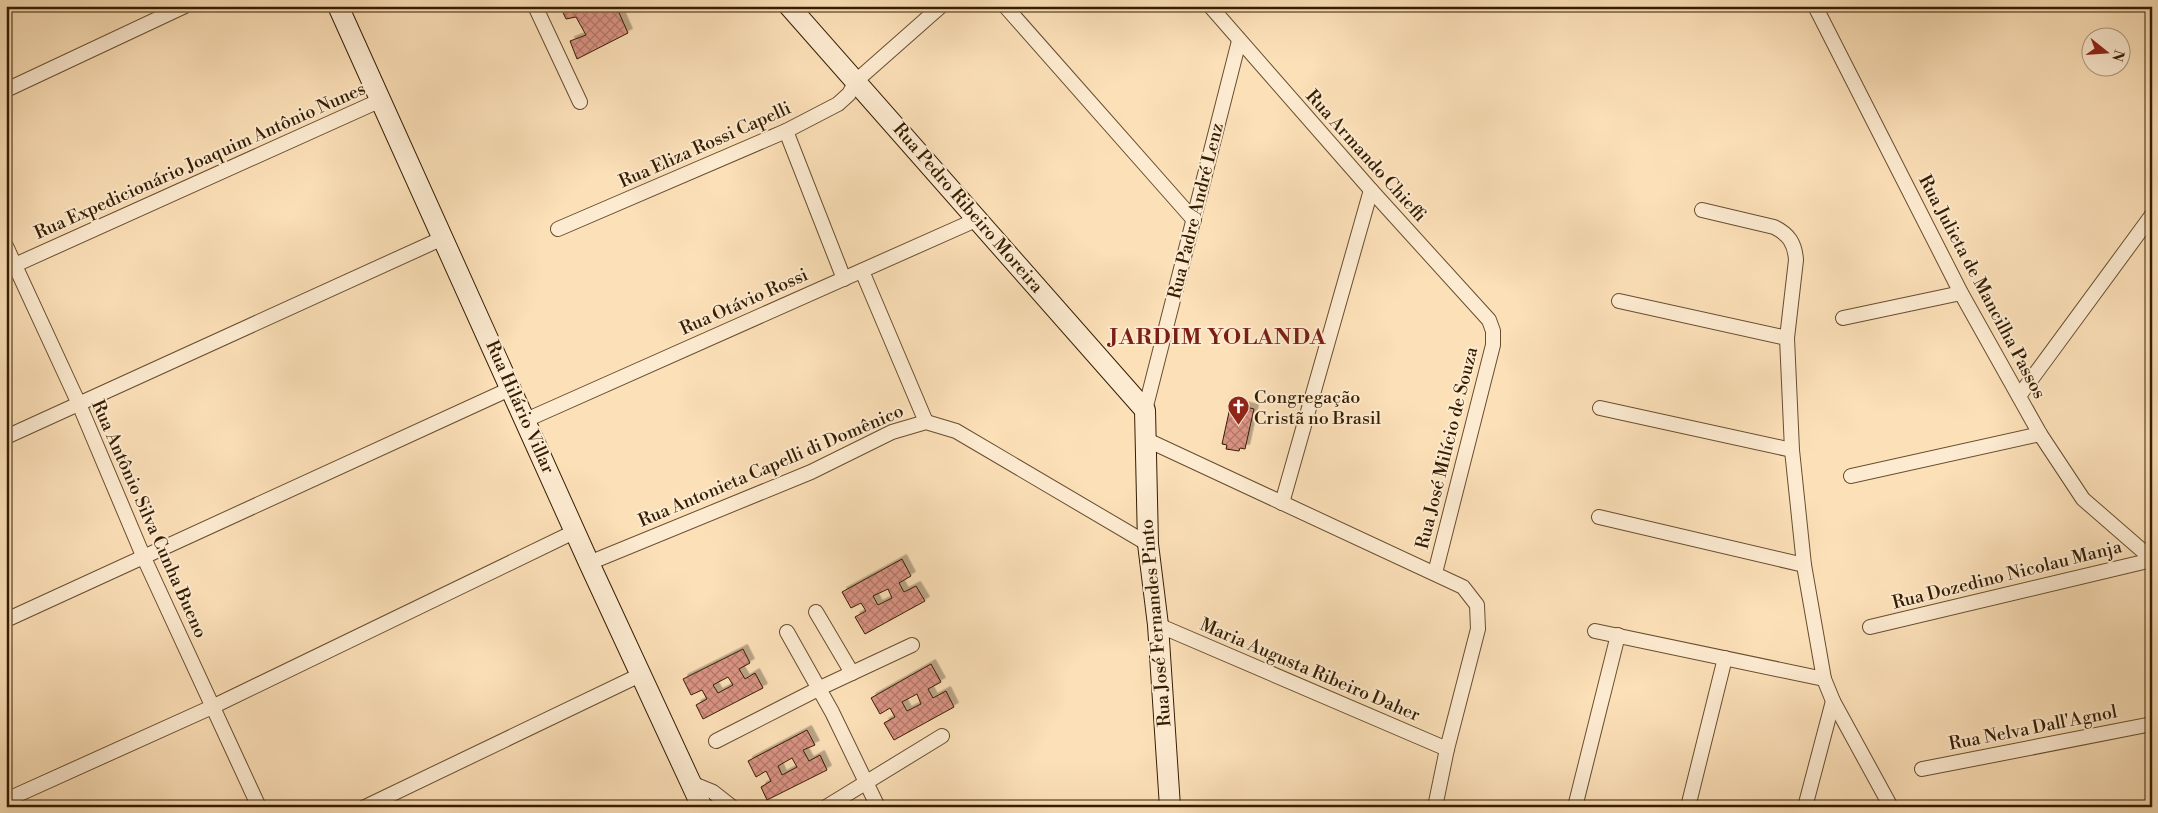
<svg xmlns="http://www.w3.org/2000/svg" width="2158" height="813" font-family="'Libre Bodoni',serif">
<defs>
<pattern id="building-cross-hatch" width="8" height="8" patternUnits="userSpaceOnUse" patternTransform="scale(1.25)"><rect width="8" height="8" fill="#db9485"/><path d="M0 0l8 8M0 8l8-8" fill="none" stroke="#b2786a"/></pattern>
<filter id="shadow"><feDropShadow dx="4.5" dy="-4.5" stdDeviation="0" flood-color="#0004"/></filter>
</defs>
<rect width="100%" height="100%" fill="#fce0b8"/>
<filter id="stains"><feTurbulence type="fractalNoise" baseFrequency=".004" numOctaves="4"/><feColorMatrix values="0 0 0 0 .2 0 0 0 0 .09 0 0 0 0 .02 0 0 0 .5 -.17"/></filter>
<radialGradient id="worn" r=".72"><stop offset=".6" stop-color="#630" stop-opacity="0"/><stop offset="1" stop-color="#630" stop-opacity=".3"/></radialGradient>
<g fill="url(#building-cross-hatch)" stroke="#351d01" fill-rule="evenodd" filter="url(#shadow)">
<path d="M560,6H616L628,33L577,59L570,41L586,35L576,17L566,19Z"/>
<path d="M1231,403L1254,409L1245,449L1240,448L1239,451L1226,449L1227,445L1222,444Z"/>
<path d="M902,559L911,576L899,583L904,592L916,586L925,601L865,634L855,617L866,611L861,603L851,608L842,592ZM888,589L892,598L878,605L873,596Z"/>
<path d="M743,649L750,663L739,669L745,679L755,673L763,688L703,719L696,705L707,699L702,690L691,695L683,679ZM728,677L733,685L718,693L713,685Z"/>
<path d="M931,664L941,682L928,689L933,698L946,691L954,707L894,740L884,723L895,717L890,708L880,714L871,698ZM917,694L921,704L907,711L902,702Z"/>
<path d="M807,730L815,745L803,750L809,761L820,755L827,770L767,800L761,787L771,781L766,771L756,777L748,761ZM792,758L797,767L782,775L778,766Z"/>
</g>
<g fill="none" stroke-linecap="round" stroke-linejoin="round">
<defs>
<g id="street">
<path d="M535,6L580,102"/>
<path d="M1005,6L1194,220"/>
<path d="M1210,6L1371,190L1489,320L1493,331V345L1435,573"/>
<path d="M1815,6L1961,293L2040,434L2083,499L2152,559"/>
<path d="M6,90L185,6"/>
<path d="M786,131L844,279"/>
<path d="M1702,210L1774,227C1789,234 1795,244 1796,260L1787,338L1792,450L1804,565L1824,679L1833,701L1891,807"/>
<path d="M558,229L786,131L838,104L849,94L856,81L941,6"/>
<path d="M6,246L79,404L144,558L259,807"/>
<path d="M6,269L381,100"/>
<path d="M862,271L926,422"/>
<path d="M1619,301L1787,338"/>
<path d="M1843,318L1961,293"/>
<path d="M2019,396L2152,215"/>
<path d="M1600,408L1792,450"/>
<path d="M1145,410L1239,41"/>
<path d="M526,420L978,219"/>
<path d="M6,437L443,238"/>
<path d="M1145,439L1463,587L1477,605L1478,629L1447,749L1435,807"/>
<path d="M1851,476L2040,434"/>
<path d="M1282,503L1371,190"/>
<path d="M1599,517L1804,565"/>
<path d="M589,563L811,472L892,432L926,422L956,431L1148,544"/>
<path d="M816,612L852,673"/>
<path d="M6,620L512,388"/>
<path d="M1158,625L1447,749"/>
<path d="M1870,627L2152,560"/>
<path d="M1595,631L1824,679"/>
<path d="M787,632L832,712L878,807"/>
<path d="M716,741L820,688L912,645"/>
<path d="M1922,769L2152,724"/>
<path d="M691,783L713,792L732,807"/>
<path d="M6,800L212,707L576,531"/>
<path d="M365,807L640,675"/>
<path d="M826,807L942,736"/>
<path d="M1575,807L1618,635"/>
<path d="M1688,807L1725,658"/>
<path d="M1805,807L1833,701"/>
</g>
<g id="secondary">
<path d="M338,6L589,563L702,807"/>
<path d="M789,6L1145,410L1148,544L1158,625L1170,807"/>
</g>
</defs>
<use href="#street" stroke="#674e2f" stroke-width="16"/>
<use href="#secondary" stroke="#351d01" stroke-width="22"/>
<use href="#street" stroke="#fdebd1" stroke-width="14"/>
<use href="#secondary" stroke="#fdebd1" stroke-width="20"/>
</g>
<defs>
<symbol id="church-pin" viewBox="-11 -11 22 30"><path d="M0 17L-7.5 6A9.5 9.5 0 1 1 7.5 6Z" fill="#8f2418" stroke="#fdebd1"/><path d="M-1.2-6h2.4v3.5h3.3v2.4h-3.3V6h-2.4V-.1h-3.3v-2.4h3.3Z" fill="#fff"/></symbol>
</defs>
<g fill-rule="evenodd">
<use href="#church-pin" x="1226" y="394" width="25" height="34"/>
</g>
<g text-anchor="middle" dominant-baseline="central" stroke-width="4" stroke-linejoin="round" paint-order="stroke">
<g font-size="18" fill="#351d01" stroke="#fdebd1">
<text transform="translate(705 145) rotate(-24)">Rua Eliza Rossi Capelli</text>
<text transform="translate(1366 156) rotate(48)">Rua Armando Chieffi</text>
<text transform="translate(200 161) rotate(-24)">Rua Expedicionário Joaquim Antônio Nunes</text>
<text transform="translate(968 208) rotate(49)">Rua Pedro Ribeiro Moreira</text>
<text transform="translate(1196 211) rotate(-76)">Rua Padre André Lenz</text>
<text transform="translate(1982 287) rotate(62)">Rua Julieta de Mancilha Passos</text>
<text transform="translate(744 302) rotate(-24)">Rua Otávio Rossi</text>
<text transform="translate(520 407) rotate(66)">Rua Hilário Villar</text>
<text transform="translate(1447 448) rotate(-76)">Rua José Milício de Souza</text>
<text transform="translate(771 466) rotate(-23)">Rua Antonieta Capelli di Domênico</text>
<text transform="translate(149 519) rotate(66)">Rua Antônio Silva Cunha Bueno</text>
<text transform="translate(2007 575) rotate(-14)">Rua Dozedino Nicolau Manja</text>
<text transform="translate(1156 623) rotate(-95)">Rua José Fernandes Pinto</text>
<text transform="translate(1310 670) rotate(23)">Maria Augusta Ribeiro Daher</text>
<text transform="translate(2033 728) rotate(-11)">Rua Nelva Dall'Agnol</text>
</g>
<g font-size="18" fill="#351d01" stroke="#fdebd1" text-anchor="start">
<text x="1254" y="397">Congregação<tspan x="1254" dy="21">Cristã no Brasil</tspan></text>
</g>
<g font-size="22" font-weight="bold" letter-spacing="1" fill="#7a1f14" stroke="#fdebd1">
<text x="1218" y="337">JARDIM YOLANDA</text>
</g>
</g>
<rect width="2158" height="813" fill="none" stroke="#fce0b8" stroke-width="25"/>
<rect x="8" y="8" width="2143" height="798" fill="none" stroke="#351d01" stroke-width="2.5"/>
<rect x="12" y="12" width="2133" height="788" fill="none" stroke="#351d01"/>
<g transform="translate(2106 52) rotate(107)"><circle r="24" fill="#fdebd1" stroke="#ad997e"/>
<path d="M0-4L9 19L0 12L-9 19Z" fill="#8f2418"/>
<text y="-8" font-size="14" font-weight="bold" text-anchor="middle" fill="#351d01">N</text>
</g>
<rect width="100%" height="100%" filter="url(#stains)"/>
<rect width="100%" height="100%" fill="url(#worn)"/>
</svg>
